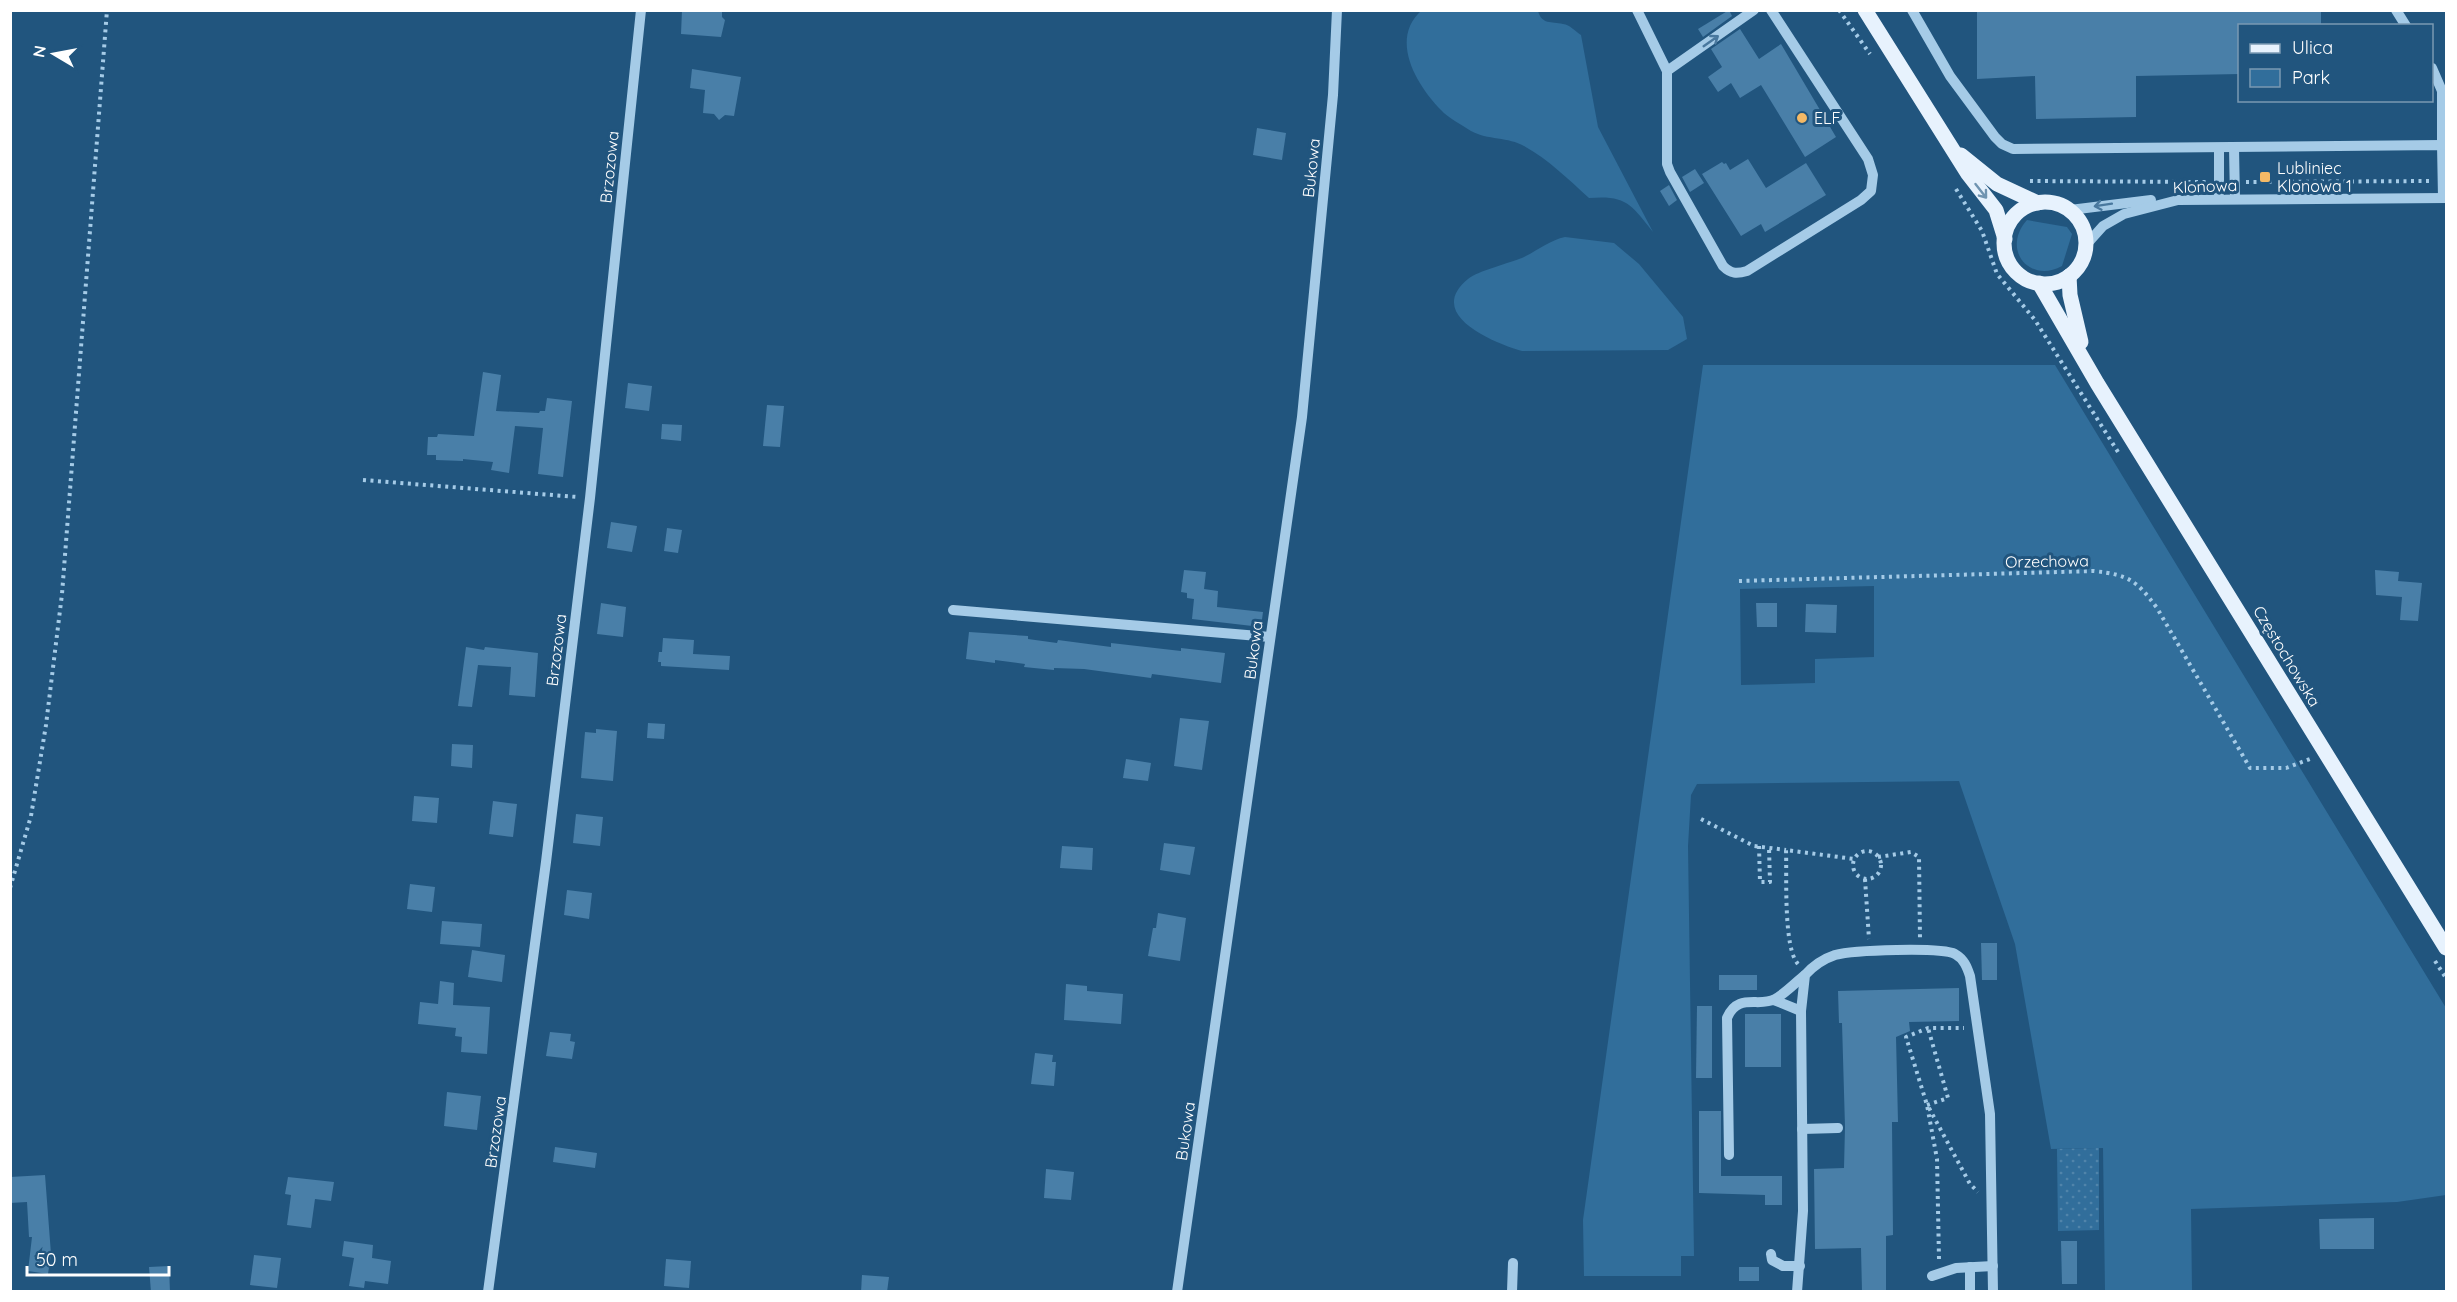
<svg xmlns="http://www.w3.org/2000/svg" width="2457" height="1302" font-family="Quicksand,sans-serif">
<defs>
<pattern id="park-dots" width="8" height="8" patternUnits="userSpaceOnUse" patternTransform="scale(1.5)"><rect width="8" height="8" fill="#316e9b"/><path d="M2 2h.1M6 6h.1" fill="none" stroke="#5084aa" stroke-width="1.8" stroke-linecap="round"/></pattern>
</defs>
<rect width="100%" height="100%" fill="#21557e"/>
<g fill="#316e9b" fill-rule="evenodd">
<path d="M1422,10L1538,11C1542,25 1551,21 1563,24C1570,25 1575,31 1581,35L1598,127L1653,232C1631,204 1626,195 1589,198C1568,179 1549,160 1524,146C1509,137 1487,140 1471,131C1462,125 1448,118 1441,110C1416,84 1389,39 1422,10Z"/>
<path d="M2027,220L2067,227L2072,234L2062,266C2029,284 2001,249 2027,220Z"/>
<path d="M1565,237L1614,243L1639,264L1683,317L1687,339L1668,350L1522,351C1495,343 1424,315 1468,279C1478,271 1506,264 1519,259C1535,253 1549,240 1565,237Z"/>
<path d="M1703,365H2055L2446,1008V1195L2397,1202L2191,1209L2192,1291H2105L2103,1148L2051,1149L2015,944L1959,781L1697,784L1691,795L1688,846L1694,1256H1681V1276H1584L1583,1220ZM1874,586V657L1815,659V683L1741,685L1740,589Z"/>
</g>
<path fill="url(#park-dots)" d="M2099,1148V1230L2058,1231L2057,1149Z"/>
<g fill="#497fa8">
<path d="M682,10H722V17L725,20L721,37L681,34Z"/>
<path d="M1729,10L1732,16L1703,37L1698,29Z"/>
<path d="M1977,10H2321V26H2240V74L2136,76V117L2036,119L2035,76L1977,79Z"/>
<path d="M1740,29L1759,59L1781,44L1836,137L1805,157L1761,85L1740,98L1731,83L1718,92L1708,77L1722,67L1711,49Z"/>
<path d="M692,69L741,77L734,116L725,115L719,120L714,114L703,113L705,90L690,88Z"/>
<path d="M1257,128L1286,133L1282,160L1253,155Z"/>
<path d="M1748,159L1766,188L1806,163L1826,195L1765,232L1761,224L1741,236L1702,174L1722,162L1724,164L1726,163L1730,170Z"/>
<path d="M1695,169L1704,183L1690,192L1682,177Z"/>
<path d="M1669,185L1677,200L1669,206L1660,191Z"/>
<path d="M483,372L501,375L496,411L539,413L540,411H545L547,398L572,401L563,477L538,474L543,428L515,426L509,473L491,470L493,462L463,459V461L436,460V455H427L428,437H437L438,434L474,436Z"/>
<path d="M628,383L652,386L649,411L625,408Z"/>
<path d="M767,405L784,406L780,447L763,446Z"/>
<path d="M662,424L682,425L681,441L661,439Z"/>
<path d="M611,522L637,526L632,552L607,548Z"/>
<path d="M667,528L682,530L678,553L664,551Z"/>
<path d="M1184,570L1206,572L1204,589L1218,591L1217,607L1263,612L1261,627L1192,619L1194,599L1187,598V593L1181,592Z"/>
<path d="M2375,570L2399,572L2398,581L2422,583L2418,621L2400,620L2402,597L2376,595Z"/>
<path d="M601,603L626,607L623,637L597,634Z"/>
<path d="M1756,603H1777V627H1757Z"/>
<path d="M1806,604L1837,605L1836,633L1805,632Z"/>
<path d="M969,632L1028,636V639L1057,643L1058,640L1111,647V643L1181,651V648L1225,653L1221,683L1152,674L1151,678L1084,669L1054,668V670L1024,667L1025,664L995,660V663L966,659Z"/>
<path d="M663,638L694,640L693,654L730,656L729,670L661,666V662H658L659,652H662Z"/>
<path d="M466,647L484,650L485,647L538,653L535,697L509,695L511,667L478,665L472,707L458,706Z"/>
<path d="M1180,718L1209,721L1202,770L1174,766Z"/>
<path d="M648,723L665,724L664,739L647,738Z"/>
<path d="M596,729L617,731L613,781L581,778L585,732L596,733Z"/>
<path d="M452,744L473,745L472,768L451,766Z"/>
<path d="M1126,759L1151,763L1148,781L1123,778Z"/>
<path d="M414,796L439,798L437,823L412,821Z"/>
<path d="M493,801L517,804L513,837L489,834Z"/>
<path d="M576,814L603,817L600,846L573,843Z"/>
<path d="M1164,843L1195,847L1190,875L1160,870Z"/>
<path d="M1062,846L1093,848L1092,870L1060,868Z"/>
<path d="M410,884L435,887L432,912L407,909Z"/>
<path d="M567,890L592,893L589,919L564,915Z"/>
<path d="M1158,913L1186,918L1180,961L1148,956L1153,928H1156Z"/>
<path d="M442,921L482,924L480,947L440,944Z"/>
<path d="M1981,943H1997V980H1982Z"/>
<path d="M472,950L505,955L502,982L468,977Z"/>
<rect x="1719" y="975" width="38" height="15"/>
<path d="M440,981L454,983L453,1005L490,1007L487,1054L461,1052L462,1037L455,1036L456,1028L418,1024L420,1002L438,1004Z"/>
<path d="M1066,984L1087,986V991L1123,994L1121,1024L1064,1020Z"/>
<path d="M1959,988V1021L1909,1022L1910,1031L1896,1037L1898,1122H1892L1893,1235L1886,1236V1292H1862L1861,1248L1815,1249L1814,1169L1844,1168L1845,1127L1842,1023H1839L1838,991Z"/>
<path d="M1697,1006H1712V1078H1696Z"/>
<rect x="1745" y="1014" width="36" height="53"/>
<path d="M550,1032L571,1034L570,1041L575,1042L572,1059L546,1056Z"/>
<path d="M1035,1053L1053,1055L1052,1062H1056L1054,1086L1031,1084Z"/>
<path d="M447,1092L481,1096L477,1130L444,1126Z"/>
<path d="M1699,1111H1721V1176H1782V1205H1765V1195L1699,1193Z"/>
<path d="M555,1147L597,1153L595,1168L553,1162Z"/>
<path d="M1046,1169L1074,1172L1071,1200L1044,1198Z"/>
<path d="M45,1175L51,1254L48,1274L28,1271L32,1237H29L27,1202L10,1203V1177Z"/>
<path d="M288,1177L334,1182L331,1201L315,1199L311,1228L287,1225L291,1195L285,1194Z"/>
<path d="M2374,1218V1249H2320L2319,1219Z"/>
<path d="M344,1241L373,1245L372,1258L391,1261L388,1284L365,1281L364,1288L349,1286L354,1258L342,1256Z"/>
<path d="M2061,1241H2077V1284H2062Z"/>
<path d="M254,1255L281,1258L277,1288L250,1285Z"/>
<path d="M666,1259L691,1261L689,1288L664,1286Z"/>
<path d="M169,1266L170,1292H151L149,1267Z"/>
<rect x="1739" y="1267" width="20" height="14"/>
<path d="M862,1275L889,1277L887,1292H861Z"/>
</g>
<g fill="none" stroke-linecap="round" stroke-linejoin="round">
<g stroke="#a5cbe7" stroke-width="4" stroke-dasharray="3 4.5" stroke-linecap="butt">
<path d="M1839,10L1870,54"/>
<path d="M2030,181L2206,182"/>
<path d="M2246,182L2431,181"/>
<path d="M1956,189L1982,231L1997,274L2035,320L2118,452"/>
<path d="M363,480L577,497"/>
<path d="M1739,581L2094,571C2129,575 2136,580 2157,608L2250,768H2286L2310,759"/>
<path d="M1701,819L1754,846L1786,850"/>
<path d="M1759,846L1760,882H1770L1769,848"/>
<circle cx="1867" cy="865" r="14"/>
<path d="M1878,857L1911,852L1919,857L1920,939"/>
<path d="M1865,879L1869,939"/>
<path d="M10,888L31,816L46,725L62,594L107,10"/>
<path d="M2435,961L2446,978"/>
<path d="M1798,964C1783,948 1787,874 1786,850L1854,859"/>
<path d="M1927,1105L1948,1098L1928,1028"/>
<path d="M1929,1108L1970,1184L1978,1192"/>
<path d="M1939,1259L1937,1159L1927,1105L1906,1037L1928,1028H1964"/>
</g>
<g stroke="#a5cbe7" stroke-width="10">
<path d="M1637,10L1667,71V164L1670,172L1723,266C1731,274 1737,274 1747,271L1861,200L1871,191L1873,175L1868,159L1771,10"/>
<path d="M1912,10L1950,76L1995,137L2002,144L2013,149L2442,145L2443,198"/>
<path d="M2396,10L2406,26"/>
<path d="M2432,68L2442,91V145"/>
<path d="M1667,71L1754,10"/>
<path d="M2219,148V199"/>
<path d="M2234,148L2235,199"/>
<path d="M2070,210L2151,200"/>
<path d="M2086,245L2103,226L2124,214L2178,200L2446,198"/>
<path d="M953,610L1270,637"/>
<path d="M1774,1000L1801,1011"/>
<path d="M1802,1129L1838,1128"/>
<path d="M1729,1155L1727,1018C1738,992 1759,1008 1775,999C1786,993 1796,982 1805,975"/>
<path d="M1771,1254L1772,1260L1783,1266H1800"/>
<path d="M1932,1276L1956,1268L1993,1266"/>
<path d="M488,1292L546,862L590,498L641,10"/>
<path d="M1177,1292L1302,417L1333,95L1337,10"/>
<path d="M1512,1292L1513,1263"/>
<path d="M1797,1292L1803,1211L1801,1011L1805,975C1814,965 1823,959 1835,955C1853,950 1941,947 1955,954C1964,959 1967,967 1970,976L1990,1114L1993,1292"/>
<path d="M1970,1292V1267"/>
</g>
<g stroke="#e7f2fd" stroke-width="15">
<path d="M1865,10L1968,174L1996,210L2005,239"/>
<path d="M1961,155L1997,184L2038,203"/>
<circle cx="2045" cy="243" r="41"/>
<path d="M2069,276L2070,295L2081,342"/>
<path d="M2039,283L2097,383L2446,948"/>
</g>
</g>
<defs><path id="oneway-shaft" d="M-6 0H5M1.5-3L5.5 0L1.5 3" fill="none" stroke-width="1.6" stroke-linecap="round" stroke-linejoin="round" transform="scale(1.5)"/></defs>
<g stroke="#49789e">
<use href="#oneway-shaft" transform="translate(1711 41) rotate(-35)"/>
<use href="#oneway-shaft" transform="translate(2103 205) rotate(171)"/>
</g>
<use stroke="#7094b1" href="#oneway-shaft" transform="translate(1981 191) rotate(52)"/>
<g fill="#f4b966" stroke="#21557e" stroke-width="2">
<circle cx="1802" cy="118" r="6"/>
<rect x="2259" y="171" width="12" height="12" rx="3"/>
</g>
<g text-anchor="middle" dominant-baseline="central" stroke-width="6" stroke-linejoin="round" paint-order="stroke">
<g font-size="16" fill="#fff" stroke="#21557e" text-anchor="start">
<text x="1814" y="118">ELF</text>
<text x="2277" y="168">Lubliniec<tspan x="2277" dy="18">Klonowa 1</tspan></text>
</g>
<g font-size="16" fill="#fff" stroke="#21557e">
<text transform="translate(609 167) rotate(-84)">Brzozowa</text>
<text transform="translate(1311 168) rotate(-84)">Bukowa</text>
<text transform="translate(2205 186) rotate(-2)">Klonowa</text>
<text transform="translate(2047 561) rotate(-1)">Orzechowa</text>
<text transform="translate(556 650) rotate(-83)">Brzozowa</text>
<text transform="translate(1253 650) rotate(-83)">Bukowa</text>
<text transform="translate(2287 656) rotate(59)">Częstochowska</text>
<text transform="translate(1185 1131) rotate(-82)">Bukowa</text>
<text transform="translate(495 1132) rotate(-82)">Brzozowa</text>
</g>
</g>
<rect width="2457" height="1302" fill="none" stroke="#ffffff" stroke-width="24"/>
<rect x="2238" y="24" width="195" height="78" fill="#21557e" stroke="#7a99b2" stroke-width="1.5"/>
<rect x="2250" y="44" width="30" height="9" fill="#e7f2fd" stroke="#7a99b2" stroke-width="1.5"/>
<text x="2292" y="54" font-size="18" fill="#ffffff">Ulica</text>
<rect x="2250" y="69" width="30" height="18" fill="#316e9b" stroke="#7a99b2" stroke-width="1.5"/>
<text x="2292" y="84" font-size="18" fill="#ffffff">Park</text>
<g transform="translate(54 54) rotate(280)" stroke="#21557e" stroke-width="4.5" paint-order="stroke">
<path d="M0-4.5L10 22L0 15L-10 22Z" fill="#ffffff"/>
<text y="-9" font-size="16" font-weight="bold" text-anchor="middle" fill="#ffffff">N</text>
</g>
<path d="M27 1266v9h142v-9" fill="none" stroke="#ffffff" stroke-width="3"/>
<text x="36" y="1266" font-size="18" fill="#ffffff" stroke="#21557e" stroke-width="4.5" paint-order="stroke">50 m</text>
</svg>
